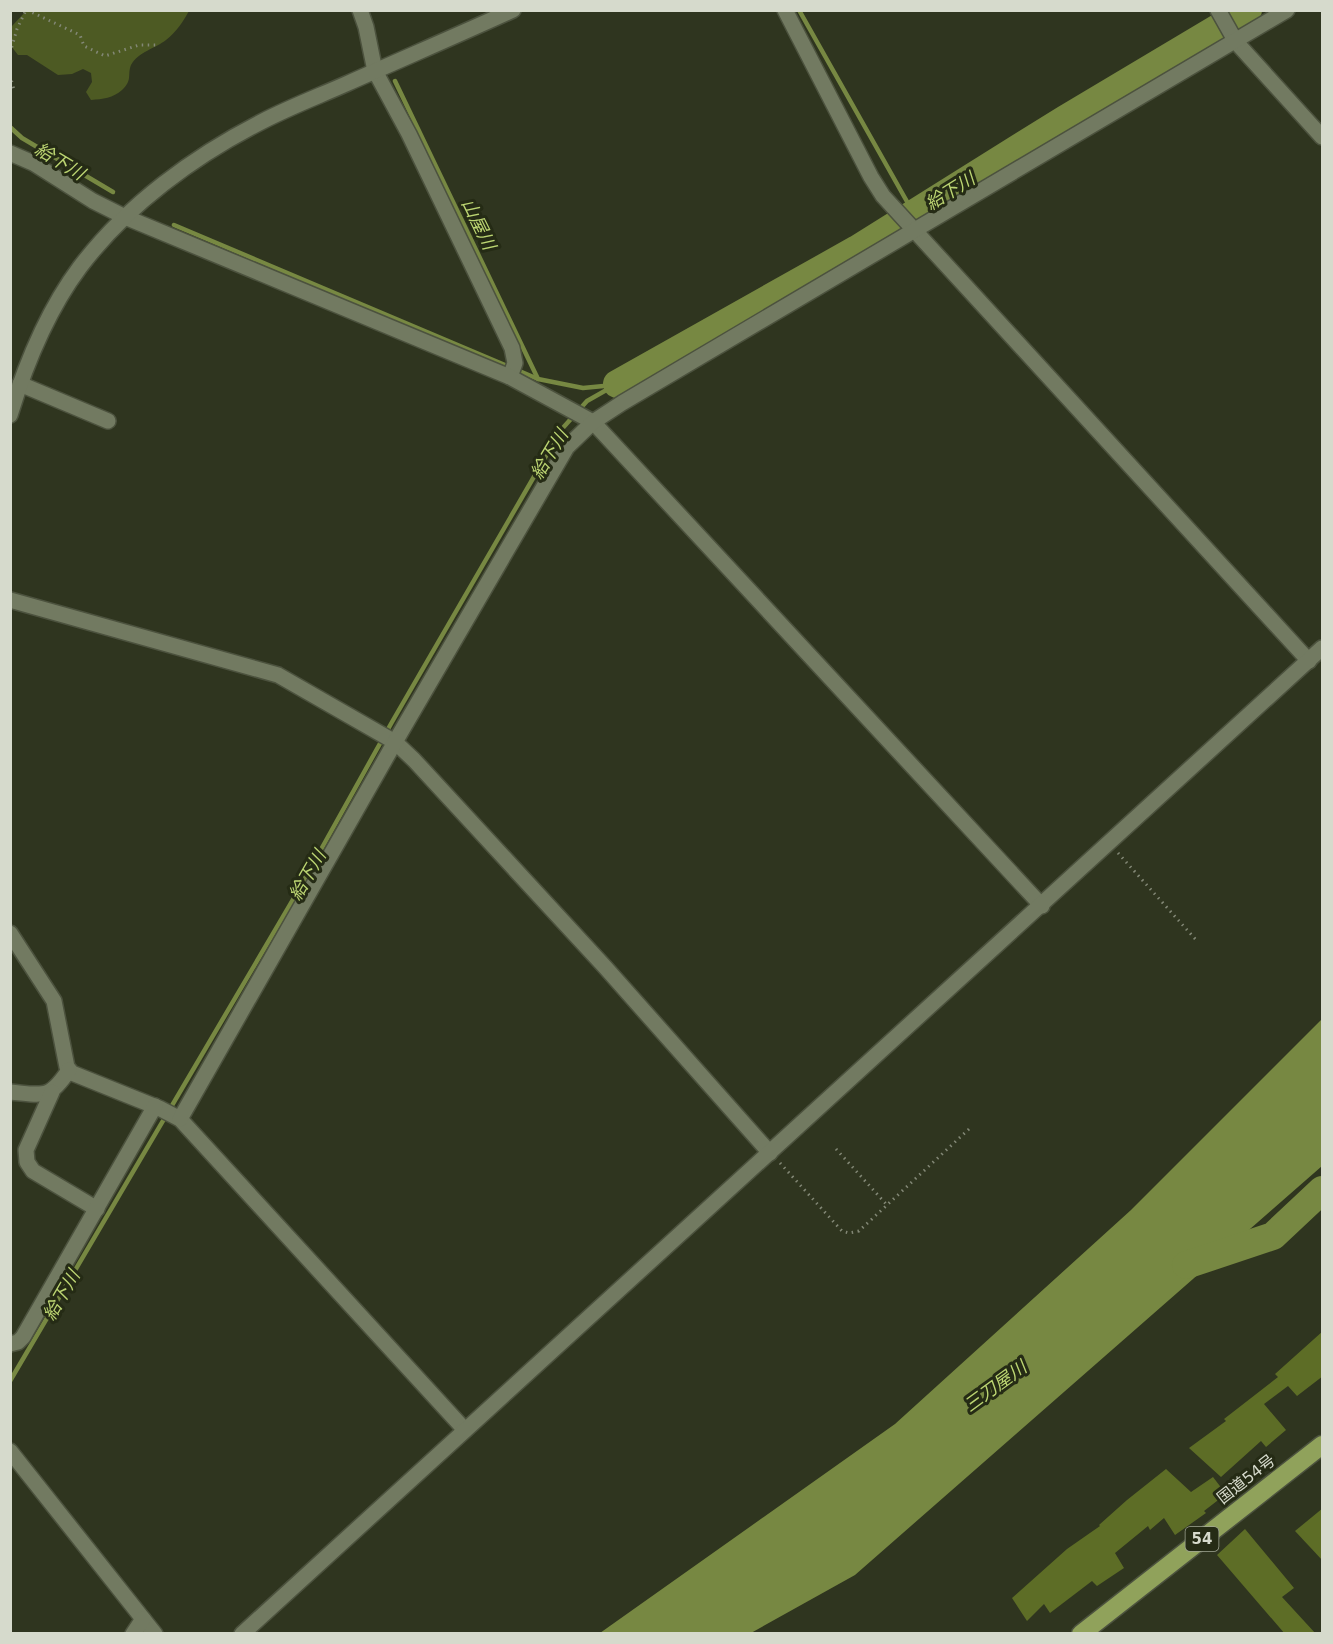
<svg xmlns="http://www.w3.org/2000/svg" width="1333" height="1644" font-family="'DejaVu Sans','Noto Sans JP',sans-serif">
<rect width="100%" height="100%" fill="#2f351f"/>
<path fill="#4d5a23" d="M27,10H189V11C183,22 176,32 166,40C156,48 138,52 131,65C127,75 133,80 122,90C113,98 103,99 91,100L86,92L92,82L91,73L83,69L72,74L58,75L27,55H18L11,46L12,26Z"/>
<path fill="#778842" d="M1322,1019V1166L855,1575L751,1633H600L895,1424L1131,1210Z"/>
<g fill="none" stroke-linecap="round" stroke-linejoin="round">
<g stroke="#778842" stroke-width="4.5">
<path d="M799,10L914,214"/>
<path d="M395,81L538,379"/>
<path d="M10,127L22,138L113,192"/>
<path d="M174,225L538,379L583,388L614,385"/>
<path d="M10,1381L294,898L392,722L561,430L587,401L617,384"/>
</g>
<g stroke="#778842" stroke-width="28">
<path d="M617,384L857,249L1065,119L1248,10"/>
<path d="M1186,1265L1273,1236L1322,1190"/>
</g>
</g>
<g fill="#5d6d26">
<path d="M1323,1331V1376L1297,1396L1288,1386L1264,1404L1286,1430L1266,1447L1261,1441L1221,1477L1189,1448L1226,1421L1224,1419L1278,1377L1275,1374Z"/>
<path d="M1166,1469L1191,1492L1213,1477L1226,1494L1204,1511L1206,1513L1175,1535L1164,1518L1150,1530L1148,1526L1115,1553L1124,1568L1097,1586L1092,1581L1050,1613L1044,1604L1027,1621L1012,1598L1067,1549L1100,1526L1099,1525L1127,1500Z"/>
<path d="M1323,1508V1561L1295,1531Z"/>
<path d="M1245,1529L1294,1588L1282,1597L1316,1634H1285L1217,1555Z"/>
</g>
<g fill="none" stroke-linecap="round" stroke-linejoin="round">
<defs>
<g id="minor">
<path d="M360,10L366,27L375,71L409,134L512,348L515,363L510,377"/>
<path d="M785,10L871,177L883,196L1309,661"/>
<path d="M1218,10L1236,42L1322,137"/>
<path d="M10,153L33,163L93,201L125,217L510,377L593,422L1042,906"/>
<path d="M20,384L108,421"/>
<path d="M10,415C26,363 47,311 80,267C127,205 194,156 263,121C290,107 319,96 346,84C402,59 458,35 513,10"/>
<path d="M10,600L278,675L395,742L414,760L605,967L770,1153"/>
<path d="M10,933L54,1001L67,1067L72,1073L159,1108L180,1119L465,1430"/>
<path d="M10,1092C44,1095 49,1100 69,1070"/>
<path d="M52,1092L26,1150L27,1162L33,1171L97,1209"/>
<path d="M180,1119L395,742L567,447L593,422L622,403L1287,10"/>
<path d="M10,1344L18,1342L23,1337L155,1106"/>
<path d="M10,1451L155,1634"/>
<path d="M133,1634L143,1619"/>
<path d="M242,1634L1322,648"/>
</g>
<path id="highway" d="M1081,1634L1322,1445"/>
</defs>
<use href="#minor" stroke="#4c523e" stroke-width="18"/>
<use href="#highway" stroke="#4c523e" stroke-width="21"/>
<g stroke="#838876" stroke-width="3" stroke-dasharray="1.5 4.5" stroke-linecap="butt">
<path d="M27,10L80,35L84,46L105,56L139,45H156"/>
<path d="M10,53L17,29L26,10"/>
<path d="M10,75L14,90"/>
<path d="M1118,853L1197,941"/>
<path d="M836,1149L887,1205"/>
<path d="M780,1163L842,1231L849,1233L859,1231L969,1129"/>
</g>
<use href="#minor" stroke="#727a61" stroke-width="15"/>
<use href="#highway" stroke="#90a25b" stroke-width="18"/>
</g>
<g text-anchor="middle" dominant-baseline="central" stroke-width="6" stroke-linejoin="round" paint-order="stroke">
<rect fill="#252b15" stroke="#a1a695" stroke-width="1.5" x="1185.5" y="1527" width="33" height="24" rx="4.5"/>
<g font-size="15" font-weight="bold" fill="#d6dacc">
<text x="1202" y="1539">54</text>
</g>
<g font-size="16" fill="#d6dacc" stroke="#252b15">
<text transform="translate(1246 1479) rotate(-38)">国道54号</text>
</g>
<g font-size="18" font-style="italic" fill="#bcd572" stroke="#252b15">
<text transform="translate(60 161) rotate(31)">給下川</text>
<text transform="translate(950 191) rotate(-32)">給下川</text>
<text transform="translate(479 224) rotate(64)">山屋川</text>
<text transform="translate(549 454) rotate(-59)">給下川</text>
<text transform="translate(307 875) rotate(-60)">給下川</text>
<text transform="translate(61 1295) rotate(-60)">給下川</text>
<text transform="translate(995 1386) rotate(-36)">三刀屋川</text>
</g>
</g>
<rect width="1333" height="1644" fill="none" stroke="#d6dacc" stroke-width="24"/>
</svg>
